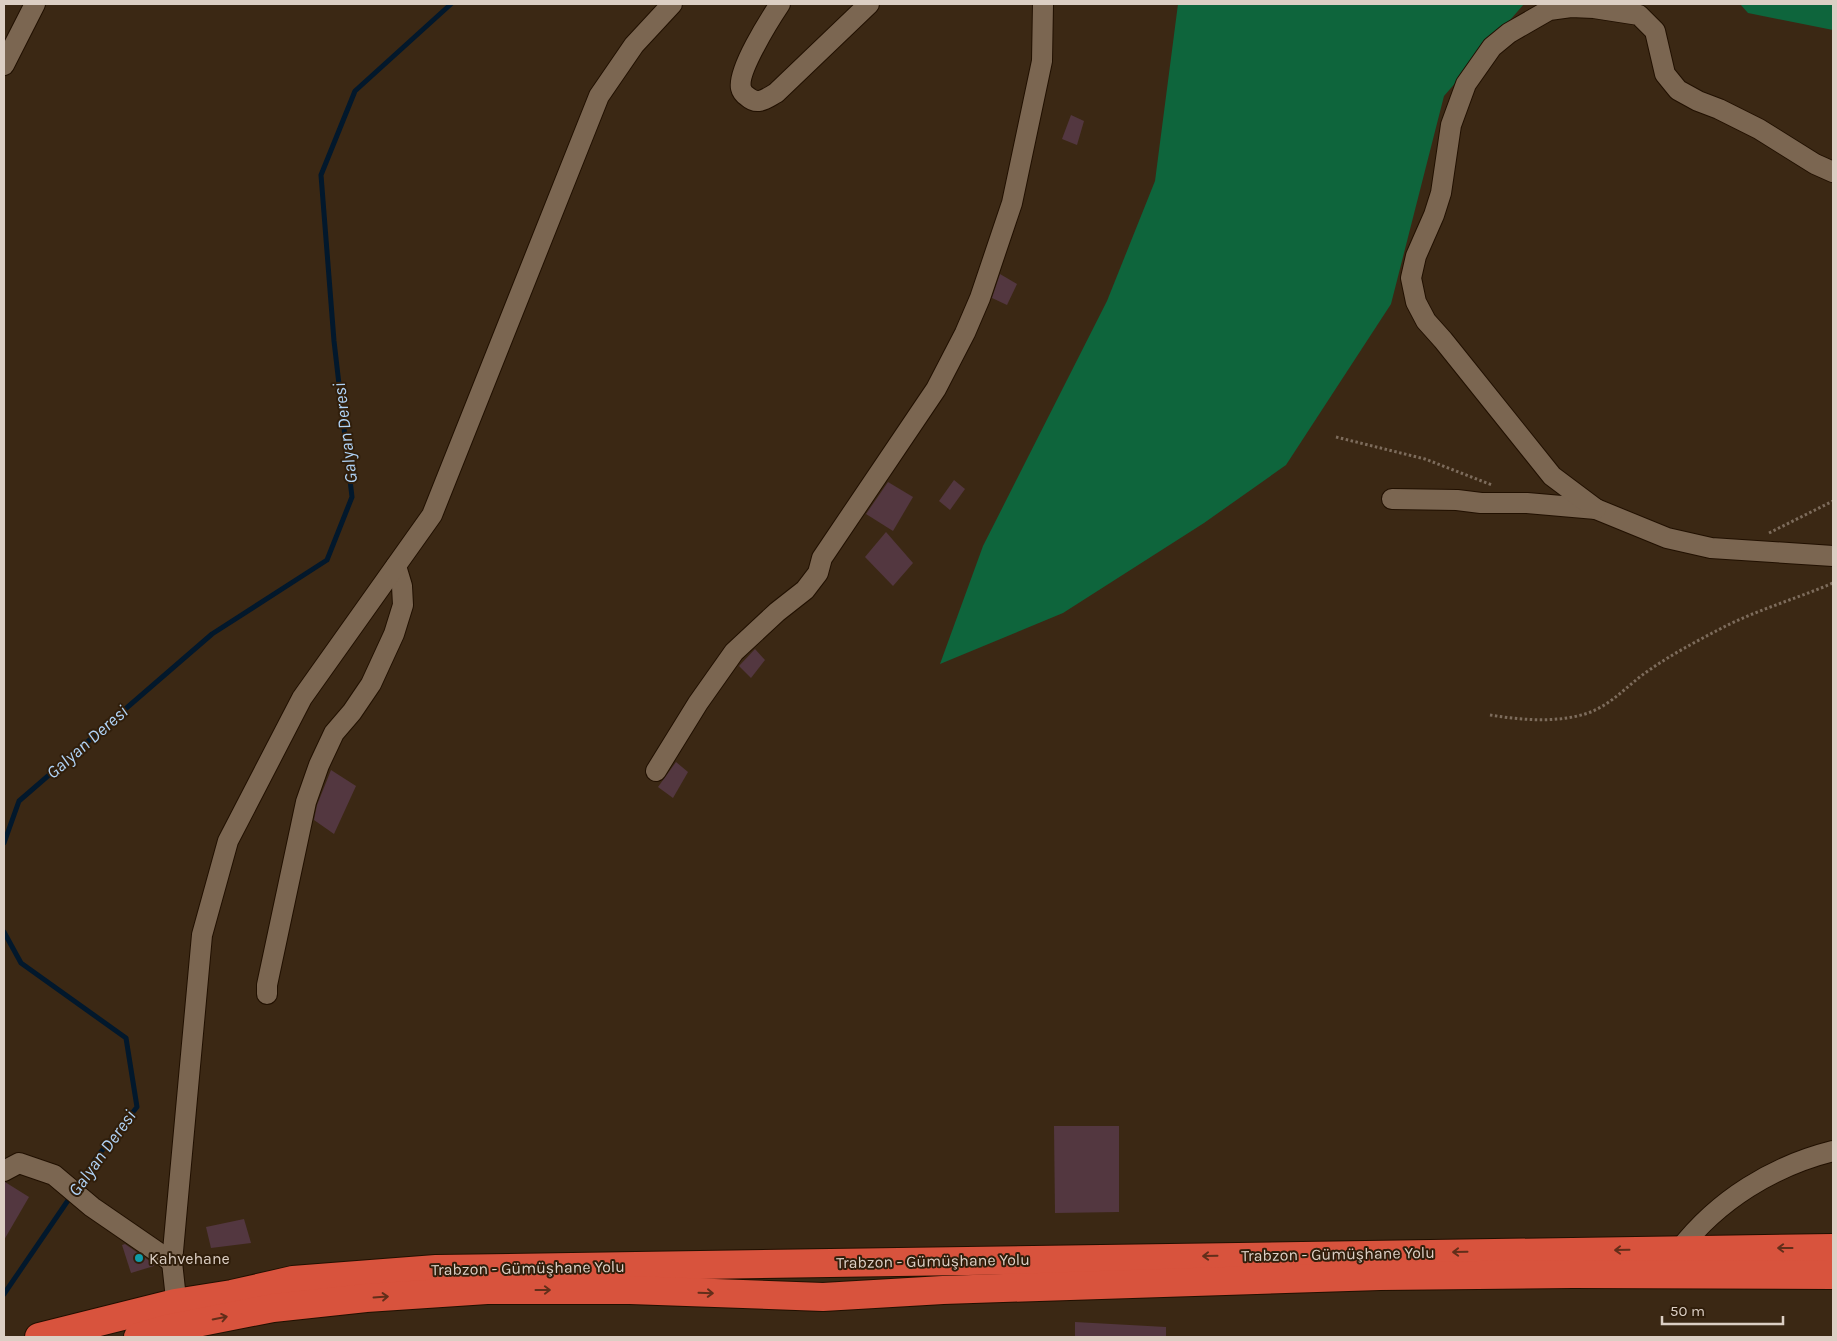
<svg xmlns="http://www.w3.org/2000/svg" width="1837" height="1341" font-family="Karla,sans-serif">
<rect width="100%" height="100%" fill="#3b2814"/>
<g fill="#0e653c">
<path d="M1178,4H1524L1444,96L1391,304L1286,465L1204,523L1063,613L940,664L983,546L1107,301L1155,181Z"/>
<path d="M1740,4H1833V30L1748,13Z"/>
</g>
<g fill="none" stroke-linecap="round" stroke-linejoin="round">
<g stroke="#02182c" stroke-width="5">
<path d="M4,843L19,801L212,634L327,560L352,497L334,341L321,175L355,91L451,4"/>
<path d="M4,932L21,963L126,1038L137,1107L96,1158L77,1187"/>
<path d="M4,1294L71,1196"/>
</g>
</g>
<g fill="#533740">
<path d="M1071,115L1084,121L1077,145L1062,139Z"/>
<path d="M1000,274L1017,284L1007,305L992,298Z"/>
<path d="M954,480L965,489L950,510L939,501Z"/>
<path d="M888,482L913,497L893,531L866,514Z"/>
<path d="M886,532L913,563L893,586L865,557Z"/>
<path d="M755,649L765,660L751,678L739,666Z"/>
<path d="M676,762L688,772L673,798L658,787Z"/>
<path d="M331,770L356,786L334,834L314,820L317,805Z"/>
<path d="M1054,1126H1119V1212L1055,1213Z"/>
<path d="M5,1182L29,1197L4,1240V1183Z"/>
<path d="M244,1219L251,1243L211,1248L206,1227Z"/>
<path d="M125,1244L154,1264V1266L131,1273L122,1245Z"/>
<path d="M1075,1322L1166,1327V1337H1075Z"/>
</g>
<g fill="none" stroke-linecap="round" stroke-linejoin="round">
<defs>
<g id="minor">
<path d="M780,4C770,19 737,71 741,88C742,93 745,95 748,97C758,106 767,98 776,93L869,4"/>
<path d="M4,65L35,4"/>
<path d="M1392,499L1457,500L1481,503H1527L1596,509L1667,538L1711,548L1833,556"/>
<path d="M1596,509L1552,476L1443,340L1426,321L1416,302L1411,278L1416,256L1434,215L1441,193L1451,125L1466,84L1492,47L1509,33L1549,10L1571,7L1594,8L1639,15L1655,31L1665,74L1678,90L1698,101L1719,109L1759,129L1815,164L1833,172"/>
<path d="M656,771L698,703L734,652L777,612L805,590L818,573L822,558L936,389L965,333L980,298L1012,203L1042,61L1043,4"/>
<path d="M267,994V985L306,802L319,765L334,733L352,712L371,684L394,634L403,605L402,586L396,566"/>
<path d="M4,1171L19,1163L54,1175L92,1207L172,1262"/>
<path d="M1680,1249C1718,1200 1773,1166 1833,1151"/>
<path d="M178,1317L172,1262L202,935L228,841L302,698L432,515L599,96L634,45L672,4"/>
</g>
<g id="highway">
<path d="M39,1337L175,1303L232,1294L293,1280L436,1269L1833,1248"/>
<path d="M138,1337L166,1329L273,1308L366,1298L487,1290H630L823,1297L943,1290L1380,1276L1573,1274L1833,1275"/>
</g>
</defs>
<use href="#minor" stroke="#211000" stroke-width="22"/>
<use href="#highway" stroke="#211000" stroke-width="30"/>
<g stroke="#7d6c5c" stroke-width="3" stroke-dasharray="2.5 2.5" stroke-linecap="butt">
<path d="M1336,437L1425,459L1492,485"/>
<path d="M1769,533L1833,501"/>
<path d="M1490,715C1521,720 1555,723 1585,714C1608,707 1623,690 1641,676C1665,658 1693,643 1720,629C1756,610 1796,599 1833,583"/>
</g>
<use href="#minor" stroke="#7b6651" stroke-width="20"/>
<use href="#highway" stroke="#d8533d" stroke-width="28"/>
</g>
<defs><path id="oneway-shaft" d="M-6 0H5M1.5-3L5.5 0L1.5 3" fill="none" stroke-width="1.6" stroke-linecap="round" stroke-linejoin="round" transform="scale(1.25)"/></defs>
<g stroke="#622e1a">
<use href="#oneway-shaft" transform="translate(1785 1248) rotate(180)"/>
<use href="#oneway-shaft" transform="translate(1622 1250) rotate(179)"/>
<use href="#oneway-shaft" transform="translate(1460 1252) rotate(179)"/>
<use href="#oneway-shaft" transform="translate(1210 1256) rotate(179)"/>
<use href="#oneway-shaft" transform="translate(543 1290)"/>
<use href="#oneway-shaft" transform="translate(706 1293) rotate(2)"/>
<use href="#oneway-shaft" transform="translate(381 1297) rotate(-4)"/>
<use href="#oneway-shaft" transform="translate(220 1318) rotate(-11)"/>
</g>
<circle fill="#0f9aa8" stroke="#301e0b" stroke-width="2" cx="139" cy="1258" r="5"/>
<g text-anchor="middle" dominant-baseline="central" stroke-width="4" stroke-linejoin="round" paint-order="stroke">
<g font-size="16" fill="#dccfc4" stroke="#301e0b">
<text transform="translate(1338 1254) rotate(-1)">Trabzon - Gümüşhane Yolu</text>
<text transform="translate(933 1261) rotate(-1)">Trabzon - Gümüşhane Yolu</text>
<text transform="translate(528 1268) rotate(-1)">Trabzon - Gümüşhane Yolu</text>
</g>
<g font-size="16" fill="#dccfc4" stroke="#301e0b" text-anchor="start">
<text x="149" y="1258">Kahvehane</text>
</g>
<g font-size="18" font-style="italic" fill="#b0d3f6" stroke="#301e0b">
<text transform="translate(345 433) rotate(-97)">Galyan Deresi</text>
<text transform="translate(87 742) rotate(-41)">Galyan Deresi</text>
<text transform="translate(102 1153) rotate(-54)">Galyan Deresi</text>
</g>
</g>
<rect width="1837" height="1341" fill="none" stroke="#dccfc4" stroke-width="10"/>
<path d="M1662 1316v8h121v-8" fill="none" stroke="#dccfc4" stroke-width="2.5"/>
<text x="1670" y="1316" font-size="15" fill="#dccfc4" stroke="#301e0b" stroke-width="4" paint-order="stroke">50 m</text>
</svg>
